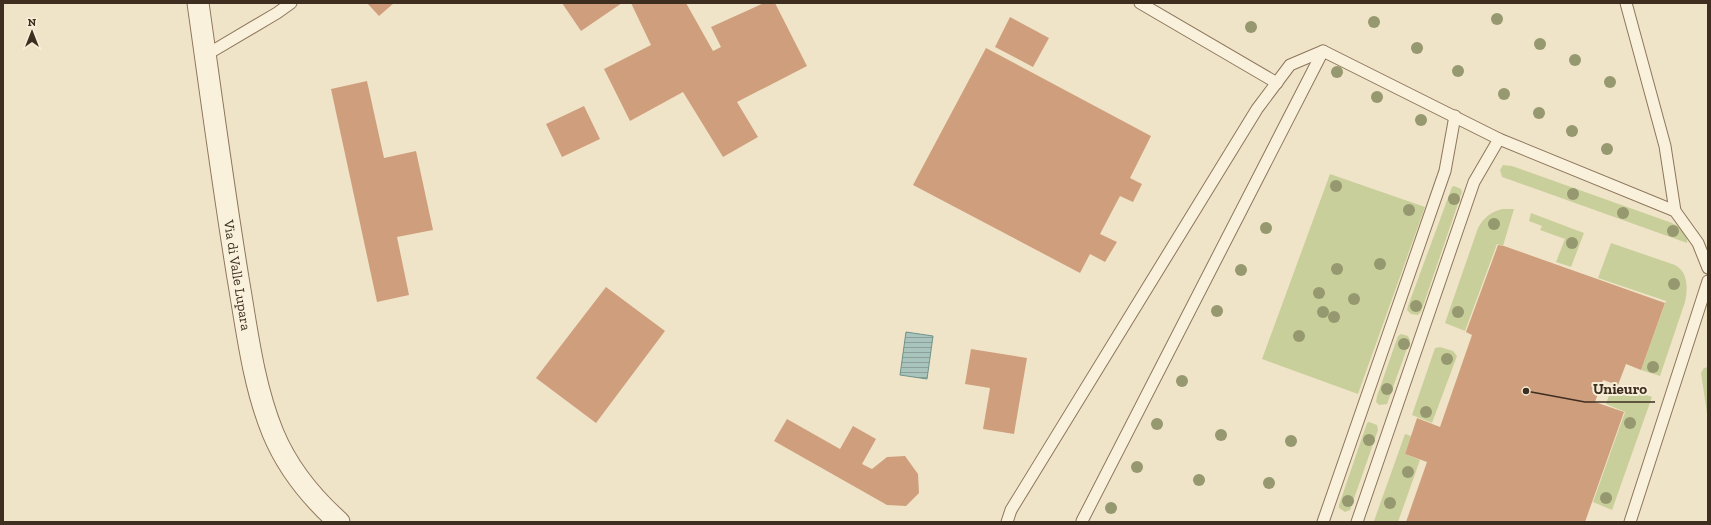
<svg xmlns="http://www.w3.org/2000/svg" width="1711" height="525" font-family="'Zilla Slab',serif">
<defs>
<pattern id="water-rules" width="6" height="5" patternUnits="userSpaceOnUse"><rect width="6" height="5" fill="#a9c4bc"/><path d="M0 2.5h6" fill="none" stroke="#8ba098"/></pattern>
</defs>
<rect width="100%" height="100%" fill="#f0e4c8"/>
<g fill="#c9cf9b">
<path d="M1503,165L1512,166L1672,223C1681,227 1689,232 1687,243L1502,177L1500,170Z"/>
<path d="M1330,174L1425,207L1358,394L1262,359Z"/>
<path d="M1454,186L1461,189L1462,192L1421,312L1418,315L1411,314L1407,310L1408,306L1452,187Z"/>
<path d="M1502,209H1514L1503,246L1497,244L1465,331L1445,323L1478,228C1484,217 1491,212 1502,209Z"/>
<path d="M1531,213L1584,233L1571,267L1556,262L1565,239L1540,230L1542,226L1529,221Z"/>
<path d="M1611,243L1675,265C1688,272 1688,288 1685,302L1660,376L1641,370L1666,301L1598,278Z"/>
<path d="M1401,334L1408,336L1410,340L1387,404L1379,405L1376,402L1377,396L1398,336Z"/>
<path d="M1440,347L1453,351L1457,356L1432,423L1412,415L1435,348Z"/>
<path d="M1708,367V420L1701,373L1704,368Z"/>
<path d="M1613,384L1652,397L1612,510L1593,502L1625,412L1606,404Z"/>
<path d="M1369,422L1377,425L1378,430L1350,510L1345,512L1339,508V505L1367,423Z"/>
<path d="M1405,434L1411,436L1405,454L1420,460L1398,522H1375L1374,521Z"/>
</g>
<path fill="url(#water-rules)" stroke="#6f938a" d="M906,332L933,336L927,379L900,375Z"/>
<g fill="#cf9f7d">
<path d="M367,3H394L379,16Z"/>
<path d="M562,3H622L581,31Z"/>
<path d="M631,3H686L713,51L721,47L711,27L764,3H775L807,66L737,102L758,137L723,157L683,92L630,121L604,69L651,45Z"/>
<path d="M1010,17L1049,38L1033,67L995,47Z"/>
<path d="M986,48L1151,136L1130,178L1142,184L1133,202L1120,196L1100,234L1117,242L1105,262L1090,254L1080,273L913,185Z"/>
<path d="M367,81L384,158L416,151L433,230L397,237L409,295L377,302L331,89Z"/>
<path d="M584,106L600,139L562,157L546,124Z"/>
<path d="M1498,245L1504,246L1665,303L1641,370L1626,364L1618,385L1603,380L1595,402L1624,412L1585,522H1406L1427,462L1405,454L1417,418L1440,427L1472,335L1466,332Z"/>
<path d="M606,287L665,331L596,423L536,378Z"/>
<path d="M971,349L1027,358L1014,434L983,429L990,388L965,384Z"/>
<path d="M787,419L840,449L853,426L876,439L862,464L872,469L887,457L905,456L918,474L919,493L906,506L887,505L774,441Z"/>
</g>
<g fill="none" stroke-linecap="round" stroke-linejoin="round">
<defs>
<g id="lane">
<path d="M1140,3L1277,83"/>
<path d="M1626,3L1665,146L1675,211"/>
<path d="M206,55L277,13L291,3"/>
<path d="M1007,522L1011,510L1257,109L1290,65L1323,51L1499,139L1675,211L1698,243L1708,268"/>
<path d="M1082,522V521L1323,51"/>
<path d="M1323,522L1445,171L1455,116"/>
<path d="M1357,522L1474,182L1499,139"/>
<path d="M1630,522L1708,281"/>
</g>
<g id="street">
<path id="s1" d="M198,3C211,95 223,186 238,278C247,330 253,384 273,433C288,469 311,497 339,522"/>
</g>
</defs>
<use href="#lane" stroke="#8d765c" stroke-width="13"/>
<use href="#street" stroke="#8d765c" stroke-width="23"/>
<use href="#lane" stroke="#faf1dc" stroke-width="11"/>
<use href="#street" stroke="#faf1dc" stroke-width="21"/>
</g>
<g fill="#96986f">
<circle cx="1497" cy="19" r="6"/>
<circle cx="1374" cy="22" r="6"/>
<circle cx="1251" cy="27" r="6"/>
<circle cx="1540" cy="44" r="6"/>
<circle cx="1417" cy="48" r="6"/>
<circle cx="1575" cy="60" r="6"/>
<circle cx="1458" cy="71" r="6"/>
<circle cx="1337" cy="72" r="6"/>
<circle cx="1610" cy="82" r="6"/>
<circle cx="1504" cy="94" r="6"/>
<circle cx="1377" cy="97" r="6"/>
<circle cx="1539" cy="113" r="6"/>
<circle cx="1421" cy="120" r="6"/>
<circle cx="1572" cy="131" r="6"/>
<circle cx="1607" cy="149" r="6"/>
<circle cx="1336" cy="186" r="6"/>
<circle cx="1573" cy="194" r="6"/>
<circle cx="1454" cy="199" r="6"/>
<circle cx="1409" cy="210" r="6"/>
<circle cx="1623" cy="213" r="6"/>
<circle cx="1494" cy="224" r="6"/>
<circle cx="1266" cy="228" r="6"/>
<circle cx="1673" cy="231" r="6"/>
<circle cx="1572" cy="243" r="6"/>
<circle cx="1380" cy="264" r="6"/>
<circle cx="1337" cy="269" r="6"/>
<circle cx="1241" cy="270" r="6"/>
<circle cx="1674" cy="284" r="6"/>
<circle cx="1319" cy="293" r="6"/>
<circle cx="1354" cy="299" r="6"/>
<circle cx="1416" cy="306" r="6"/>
<circle cx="1217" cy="311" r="6"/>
<circle cx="1323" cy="312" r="6"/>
<circle cx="1458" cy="312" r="6"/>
<circle cx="1334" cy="317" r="6"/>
<circle cx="1299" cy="336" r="6"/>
<circle cx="1404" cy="344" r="6"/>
<circle cx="1447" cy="359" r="6"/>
<circle cx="1653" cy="367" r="6"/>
<circle cx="1182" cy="381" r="6"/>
<circle cx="1387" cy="389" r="6"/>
<circle cx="1426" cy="412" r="6"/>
<circle cx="1630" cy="423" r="6"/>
<circle cx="1157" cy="424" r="6"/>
<circle cx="1221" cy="435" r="6"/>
<circle cx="1369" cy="440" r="6"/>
<circle cx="1291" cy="441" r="6"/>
<circle cx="1137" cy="467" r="6"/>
<circle cx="1408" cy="472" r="6"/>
<circle cx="1199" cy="480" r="6"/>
<circle cx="1269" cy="483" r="6"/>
<circle cx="1606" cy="498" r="6"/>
<circle cx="1348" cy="501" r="6"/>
<circle cx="1390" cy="503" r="6"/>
<circle cx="1111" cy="508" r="6"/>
</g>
<g text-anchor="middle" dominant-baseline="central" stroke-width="4" stroke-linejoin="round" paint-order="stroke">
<g font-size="14" fill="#3d2e20" stroke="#f7eed8">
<text stroke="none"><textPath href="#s1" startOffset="275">Via di Valle Lupara</textPath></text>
</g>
</g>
<path fill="none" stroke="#3d2e20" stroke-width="1.5" d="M1526 391L1585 402H1655"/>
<circle fill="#3d2e20" stroke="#f7eed8" stroke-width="1.5" cx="1526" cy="391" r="4"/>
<g font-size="15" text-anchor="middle" font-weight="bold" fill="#3d2e20" stroke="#f7eed8" stroke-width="4" stroke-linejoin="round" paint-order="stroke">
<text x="1620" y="394">Unieuro</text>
</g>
<rect width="1711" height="525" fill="none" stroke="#3d2e20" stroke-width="8"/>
<g transform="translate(32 32)" stroke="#f7eed8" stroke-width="3" paint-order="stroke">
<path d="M0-3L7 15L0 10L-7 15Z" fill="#3d2e20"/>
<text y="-6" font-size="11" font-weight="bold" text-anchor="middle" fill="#3d2e20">N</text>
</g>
</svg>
